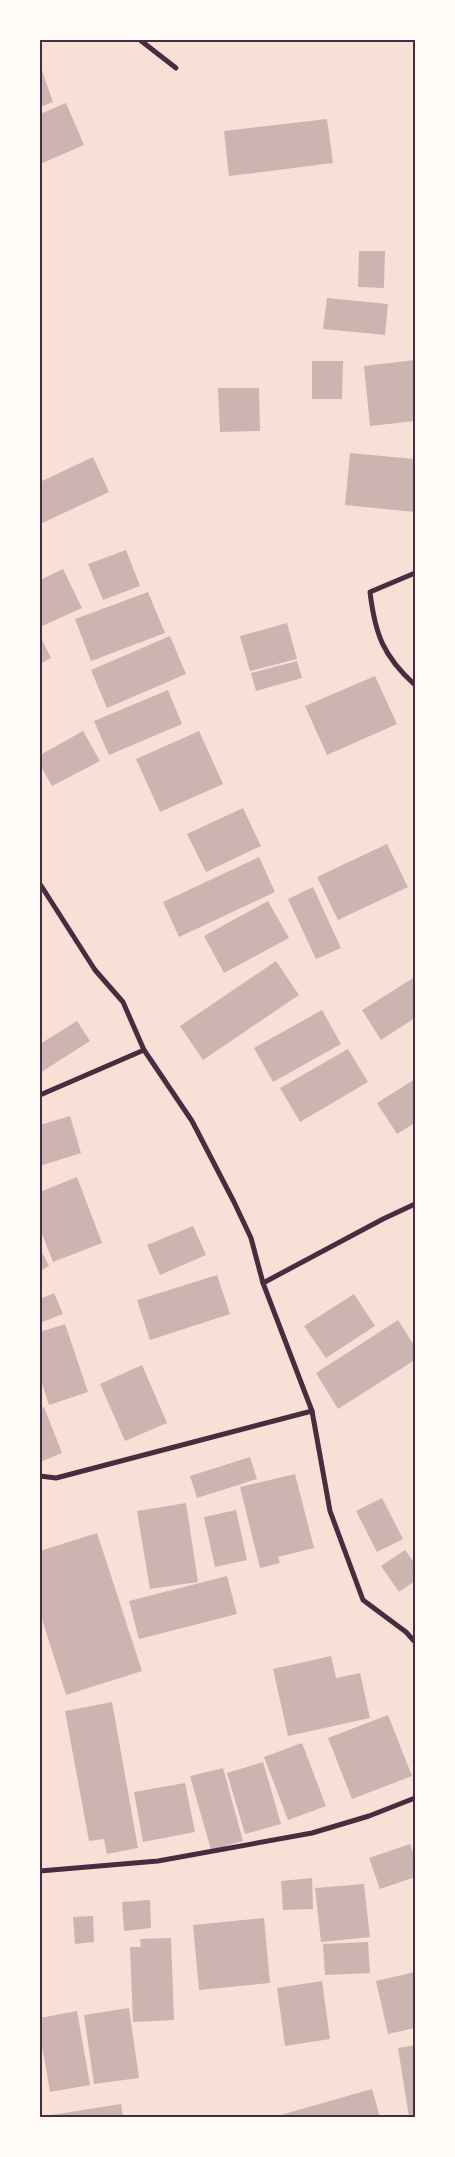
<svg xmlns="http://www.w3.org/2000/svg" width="455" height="2157" font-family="'Asap Condensed',sans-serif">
<rect width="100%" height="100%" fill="#f7e1d7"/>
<g fill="#ccb4b1">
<path d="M40,65L53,102L40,107Z"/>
<path d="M66,103L84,145L40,164V114Z"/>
<path d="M327,119L333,163L229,176L224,131Z"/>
<path d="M359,251H385L384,288L358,287Z"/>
<path d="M327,298L388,304L385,335L323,329Z"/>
<path d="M415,360V421L370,426L364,366Z"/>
<path d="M312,361H343L342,399H312Z"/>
<path d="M218,388H259L260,431L220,432Z"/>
<path d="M350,453L415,459V512L345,505Z"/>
<path d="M93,457L109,492L40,524V482Z"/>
<path d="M126,550L140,586L103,600L88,564Z"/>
<path d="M63,569L82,608L40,627V580Z"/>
<path d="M148,592L165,633L91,661L75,619Z"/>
<path d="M287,623L297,659L250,671L240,636Z"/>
<path d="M40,636L51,658L40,664Z"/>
<path d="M170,636L186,674L107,708L91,670Z"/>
<path d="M297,661L302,678L256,691L251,673Z"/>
<path d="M375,676L397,724L327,755L305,706Z"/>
<path d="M168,690L182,724L109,755L94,721Z"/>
<path d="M83,731L100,761L52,786L40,765V755Z"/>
<path d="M199,731L223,784L160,812L136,759Z"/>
<path d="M243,808L261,846L206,872L187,834Z"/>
<path d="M387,844L408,887L338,920L317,877Z"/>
<path d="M259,857L275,892L179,937L163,902Z"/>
<path d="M313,887L341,948L316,959L288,899Z"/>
<path d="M268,901L289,938L224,973L204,936Z"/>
<path d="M276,961L299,995L203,1060L180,1026Z"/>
<path d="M415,977V1018L381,1040L362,1010Z"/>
<path d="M322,1010L341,1044L273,1082L254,1048Z"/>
<path d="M77,1021L90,1041L40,1073V1044Z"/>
<path d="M348,1049L368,1082L300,1122L280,1088Z"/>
<path d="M415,1079V1123L397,1134L377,1103Z"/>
<path d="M70,1116L81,1153L40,1166V1125Z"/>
<path d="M77,1177L102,1243L53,1262L40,1229V1192Z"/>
<path d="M193,1226L206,1255L160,1275L147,1245Z"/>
<path d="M40,1248L49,1266L40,1271Z"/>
<path d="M217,1275L230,1314L150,1340L137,1300Z"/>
<path d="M54,1293L63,1314L40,1323V1299Z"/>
<path d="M354,1294L375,1326L326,1358L304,1326Z"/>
<path d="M398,1320L415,1347V1360L338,1409L316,1373Z"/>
<path d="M65,1324L88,1392L49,1405L40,1377V1332Z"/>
<path d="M142,1365L167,1423L125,1441L100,1384Z"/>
<path d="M44,1407L62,1453L40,1462V1408Z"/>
<path d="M250,1457L257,1479L197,1498L190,1476Z"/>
<path d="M295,1474L314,1548L278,1557L280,1563L260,1568L240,1487Z"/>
<path d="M382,1498L403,1539L377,1552L356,1511Z"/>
<path d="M186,1503L198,1582L150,1589L137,1511Z"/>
<path d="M236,1510L247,1560L215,1567L204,1517Z"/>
<path d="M97,1533L142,1671L66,1695L40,1613V1551Z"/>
<path d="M405,1550L415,1564V1581L399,1592L381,1566Z"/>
<path d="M227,1576L237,1614L139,1639L129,1601Z"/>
<path d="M331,1656L336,1678L360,1673L370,1718L288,1736L273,1669Z"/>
<path d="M112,1702L138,1848L107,1854L104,1839L89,1841L65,1711Z"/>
<path d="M388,1715L412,1776L352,1799L328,1738Z"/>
<path d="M302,1743L326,1806L288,1820L264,1757Z"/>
<path d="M263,1762L281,1824L245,1834L227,1773Z"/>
<path d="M223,1768L243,1841L211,1850L190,1776Z"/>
<path d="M185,1783L195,1832L143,1842L134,1792Z"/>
<path d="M410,1844L415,1858V1877L380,1889L369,1858Z"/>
<path d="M312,1878L313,1909L283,1910L281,1881Z"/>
<path d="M364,1884L370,1937L321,1942L315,1888Z"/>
<path d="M150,1900L151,1928L124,1931L122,1902Z"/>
<path d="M93,1916L94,1942L75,1944L73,1917Z"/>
<path d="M264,1918L270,1983L199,1990L193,1925Z"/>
<path d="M171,1938L174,2020L133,2022L130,1947H141L140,1939Z"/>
<path d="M368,1942L370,1973L325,1975L323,1944Z"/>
<path d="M415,1972V2028L388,2034L376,1981Z"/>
<path d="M322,1981L330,2039L285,2046L277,1988Z"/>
<path d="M129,2008L139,2078L94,2084L84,2015Z"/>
<path d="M77,2011L90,2085L50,2092L40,2034V2018Z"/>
<path d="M415,2045V2117H409L398,2048Z"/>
<path d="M372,2089L380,2117H277V2116Z"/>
<path d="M121,2104L123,2117H45V2116Z"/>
</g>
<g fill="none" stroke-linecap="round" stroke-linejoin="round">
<g stroke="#4a2c40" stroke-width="5">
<path d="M140,40L176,68"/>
<path d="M415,573L370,592C375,634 383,656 415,685"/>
<path d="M40,884L95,970L123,1002L144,1050L192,1121L234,1202L251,1238L263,1283L312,1411L330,1511L363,1600L406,1632L415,1642"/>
<path d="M40,1095L144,1050"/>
<path d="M263,1283L383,1219L415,1204"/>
<path d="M40,1476L56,1478L312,1411"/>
<path d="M40,1871L158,1861L312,1833L369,1816L415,1798"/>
</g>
</g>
<rect width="455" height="2157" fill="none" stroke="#fffaf5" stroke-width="82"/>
<rect x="41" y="41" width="373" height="2075" fill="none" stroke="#4a2c40" stroke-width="2"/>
</svg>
